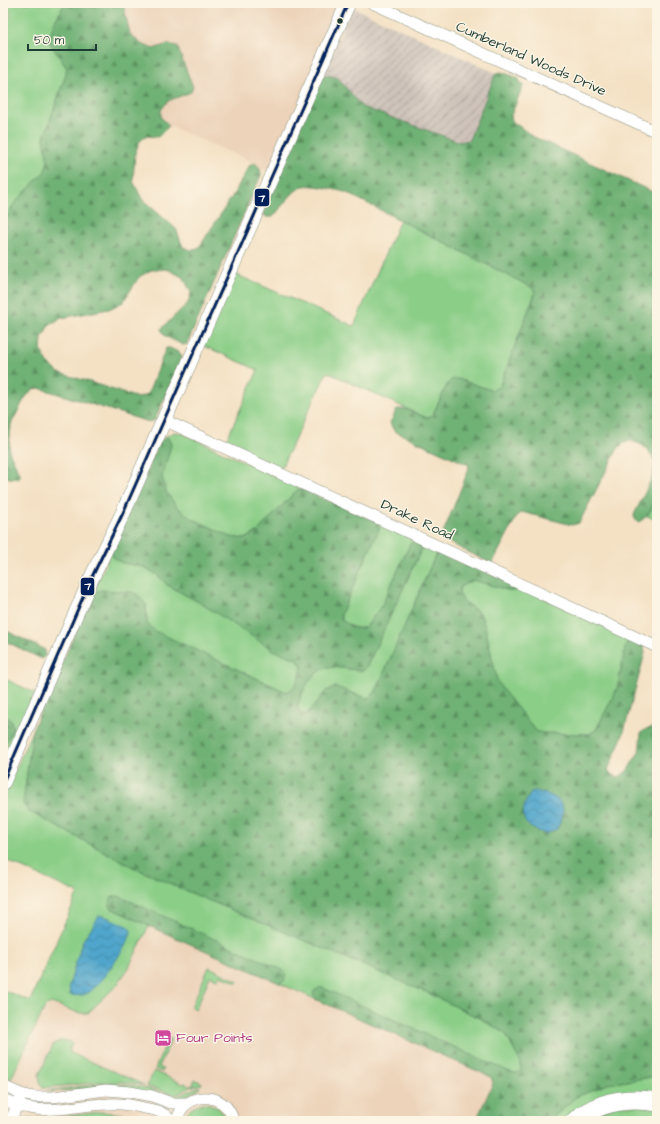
<svg xmlns="http://www.w3.org/2000/svg" width="660" height="1124" font-family="'Architects Daughter',sans-serif">
<defs>
<pattern id="industrial-furrows" width="10" height="10" patternUnits="userSpaceOnUse"><rect width="10" height="10" fill="#cec2b9"/><path d="M-1 1l2-2M0 10L10 0M9 11l2-2" fill="none" stroke="#a79f97"/></pattern>
<pattern id="forest-firs" width="22" height="20" patternUnits="userSpaceOnUse"><rect width="22" height="20" fill="#6fb174"/><path d="M5 1l3.5 6h-7zM16 11l3.5 6h-7z" fill="#5b9160"/></pattern>
<pattern id="water-waves" width="16" height="10" patternUnits="userSpaceOnUse"><rect width="16" height="10" fill="#4fa5cb"/><path d="M0 5q4-4 8 0t8 0" fill="none" stroke="#4188a6"/></pattern>
</defs>
<rect width="100%" height="100%" fill="#fcf5e5"/>
<filter id="ink" filterUnits="userSpaceOnUse"><feTurbulence type="fractalNoise" baseFrequency=".025" numOctaves="2"/><feDisplacementMap in="SourceGraphic" scale="8" xChannelSelector="R" yChannelSelector="G"/><feConvolveMatrix kernelMatrix="1 2 1 2 8 2 1 2 1" color-interpolation-filters="sRGB"/></filter>
<filter id="wash" filterUnits="userSpaceOnUse"><feTurbulence type="fractalNoise" baseFrequency=".012" numOctaves="4" result="noise"/><feDisplacementMap in="SourceGraphic" scale="16" xChannelSelector="R" yChannelSelector="G"/><feGaussianBlur stdDeviation="0.9" result="paint"/><feColorMatrix in="noise" values="0 0 0 0 0 0 0 0 0 0 0 0 0 0 0 0 0 1.4 0 .05"/><feComposite in="paint" operator="in"/></filter>
<g filter="url(#wash)">
<rect width="100%" height="100%" fill="#f4e1c4"/>
<g fill="#ecd3b9">
<path d="M123,3H354L279,175L260,168L255,163L169,126L161,117V110L168,101L191,92L193,87L177,46L168,44L153,49L140,43L130,34Z"/>
<path d="M149,926L491,1077L493,1083L476,1121H158L143,1116L100,1112L61,1117L44,1119L22,1118L20,1121H3V1076L11,1079L45,1007L51,1003L79,1013L128,969Z"/>
</g>
<path fill="url(#industrial-furrows)" d="M352,7L496,73L469,140L460,142L362,107L352,94L322,76Z"/>
<g fill="#8ace87" stroke="#54865e">
<path d="M3,3H65L55,21L50,43L67,68L66,74L44,138L48,161L45,171L13,205L3,226V23L10,18V10Z"/>
<path d="M400,220L533,288L535,293L499,388L491,390L458,379L447,385L432,416L427,418L327,372L281,468L225,443L258,370L202,345L235,274L354,326Z"/>
<path d="M174,432L182,433L304,490H297L257,532L245,539L231,537L191,518L177,507L166,492L162,477L171,445L169,439L165,437Z"/>
<path d="M657,499V520L647,516Z"/>
<path d="M375,521L415,540L410,544L382,605L366,627C354,630 350,626 341,619V614L380,527Z"/>
<path d="M421,543L442,552L436,554L376,691L371,697L366,698L344,690L326,691L308,713L303,715L299,712L297,706C303,691 310,671 328,668C336,666 354,670 363,671L367,666L421,550Z"/>
<path d="M111,551L114,558L122,563L144,567L156,574L166,584L202,604L275,650L297,659L302,666L301,677L292,689L286,692L154,631L147,623L146,605L137,594L131,592L101,590L93,593Z"/>
<path d="M473,580L511,591L517,590L513,584L636,641L628,640L625,648L617,689L596,730L589,734L542,733L536,731L502,690L497,680L485,627L480,613L464,602L459,593V587Z"/>
<path d="M3,678L35,693L3,763V749L13,728L11,721L3,714Z"/>
<path d="M33,728L23,804L28,811L135,868L182,889L424,991L483,1020L505,1033L521,1063V1071L516,1073L510,1072L313,994L317,1000L279,983L284,980L111,908L149,926L128,969L117,985L88,1013H79L51,1003L45,1007L11,1079L3,1076V990L30,1001L78,893L3,859V800Z"/>
<path d="M209,967L238,981L237,983L220,975L218,979L210,976L196,1009L191,1007Z"/>
<path d="M168,1038L171,1039L169,1042L170,1043L159,1067L163,1069L162,1072L155,1069Z"/>
<path d="M63,1040L72,1042L69,1052L144,1085L122,1082H100L43,1088L40,1082L39,1075L53,1045L57,1042Z"/>
<path d="M154,1071L183,1084L186,1083L187,1086L194,1085L193,1082L196,1080L202,1083V1084L190,1087L180,1093L175,1095L147,1086Z"/>
<path d="M651,1077L657,1078V1095L566,1121H551L556,1115L576,1097L608,1084Z"/>
<path d="M101,1084C118,1084 134,1085 150,1089C158,1091 166,1096 174,1097C180,1097 191,1088 200,1087L199,1089L180,1099L86,1089L49,1092L46,1091Z"/>
<path d="M203,1103C215,1104 223,1109 226,1121H183C186,1111 193,1106 203,1103Z"/>
<path d="M618,1105L657,1107V1120C640,1114 633,1108 618,1121H583Z"/>
<path d="M100,1112C120,1113 139,1115 158,1121H20L22,1118L44,1119Z"/>
</g>
<g fill="url(#forest-firs)" stroke="#477754">
<path d="M65,3H123L130,34L140,43L153,49L168,44L177,46L193,87L191,92L168,101L161,110V117L169,126L158,137L147,136L140,141L135,153L133,181L142,199L176,229L183,247L191,250L198,249L233,195L250,165L255,163L260,168L261,175L187,344L183,345L165,336L161,329L188,303L191,293L184,278L167,269L151,270L139,277L123,302L109,309L61,318L49,325L42,338L41,351L48,363L59,373L87,381L138,398L148,394L166,348H170L180,353L182,357L155,420L149,422L39,388L33,389L25,398L11,424L9,451L20,475L18,479L3,477V226L13,205L45,171L48,161L44,138L66,74L67,68L50,43L51,32L55,21Z"/>
<path d="M502,72L518,78L523,86L511,115L512,121L532,136L657,194V318L655,323L657,329V499L647,516L639,522L635,520L634,515C639,503 658,472 654,460C653,458 650,455 649,452C645,445 636,442 628,440L618,448L579,523L572,525L522,512L517,516L492,564L444,540L443,533L468,471L469,465L394,431L390,423L397,409H406L427,418L432,416L447,385L452,379H458L491,390L499,387L535,294L533,288L347,193C340,190 310,184 304,186C293,189 281,208 273,217H266L263,213L322,76L328,75L338,78L362,107L460,142L469,140L496,73Z"/>
<path d="M165,437L169,439L171,445L162,477L166,492L177,507L191,518L231,537L245,539L257,532L297,490H304L375,521L380,527L341,614V619L351,627L359,629L366,627L382,605L410,544L415,540L421,543V550L367,666L363,671C354,670 336,666 328,668C310,671 303,691 297,706L299,712L303,715L308,713L326,691L336,687L366,698L371,697L376,691L436,554L442,552L513,584L518,590L511,591L473,580L460,587L459,593L464,602L480,613L485,627L497,680L502,689L536,731L542,733L589,734L596,730L617,689L625,648L628,640L636,641L644,646L645,653L623,735L608,770L612,775L619,777L627,771L639,752L641,733L646,729L657,727V1078L651,1077L608,1084L576,1097L556,1115L551,1121H476L493,1083L491,1077L317,1000L313,995L314,991L321,987L510,1072L516,1073L521,1071V1063L505,1033L483,1020L424,991L182,889L135,868L28,811L23,804L33,728L93,593L101,590L131,592L137,594L146,605L147,623L155,631L286,692C297,687 300,678 302,666L297,659L275,651L202,604L166,584L156,574L144,567L122,563L114,558L111,551L160,441Z"/>
<path d="M3,629L45,650V656L42,659L3,640Z"/>
<path d="M3,714L11,721L13,728L3,749Z"/>
<path d="M119,896L283,970L286,974L284,981L279,983L149,926L111,908L109,903L112,897Z"/>
<path d="M635,1113L657,1120V1121H618L625,1115Z"/>
</g>
<g fill="url(#water-waves)" stroke="#377180">
<path d="M533,791C545,792 565,798 563,814C562,819 559,824 557,829L546,834C540,832 531,829 526,823C520,814 525,799 533,791Z"/>
<path d="M99,916H104L128,926C129,928 131,930 131,932C131,942 99,985 91,991C84,996 78,996 70,995L69,986L82,942Z"/>
</g>
</g>
<g filter="url(#ink)">
<g fill="none" stroke-linecap="round" stroke-linejoin="round">
<defs>
<g id="minor">
<path d="M372,3L657,132"/>
<path d="M164,420L657,647"/>
<path d="M3,1086L21,1094L34,1097H53L106,1090L130,1092L152,1096L171,1103H187"/>
<path d="M3,1099C13,1104 24,1108 35,1109C59,1112 84,1104 108,1104C120,1103 132,1105 144,1108C156,1110 163,1111 171,1121"/>
<path d="M10,1121L20,1099"/>
<path d="M177,1121C182,1090 228,1090 233,1121"/>
</g>
<path id="secondary" d="M3,782L90,581L123,513L348,3"/>
<path id="motorway" d="M575,1121C599,1101 627,1097 657,1102"/>
</defs>
<use href="#minor" stroke="#8a8f7c" stroke-width="12"/>
<use href="#secondary" stroke="#8a8f7c" stroke-width="16"/>
<use href="#motorway" stroke="#8a8f7c" stroke-width="20"/>
<use href="#minor" stroke="#fff" stroke-width="11"/>
<use href="#secondary" stroke="#fff" stroke-width="15"/>
<use href="#motorway" stroke="#fff" stroke-width="19"/>
<defs>
<path id="bus-1" d="M3,782L90,581L123,513L348,3"/>
</defs>
<use href="#bus-1" stroke="#fcf5e5" stroke-width="6"/>
<use href="#bus-1" stroke="#00205b" stroke-width="3"/>
</g>
</g>
<defs>
<symbol id="hotel-square" viewBox="-11 -11 22 22"><rect x="-9" y="-9" width="18" height="18" rx="4" fill="#d1479c" stroke="#fcf5e5"/><path d="M-6-4.5h1.5V1H6V5H4.5V3h-9V5H-6ZM-4 0a1.8 1.8 0 1 1 3.6 0ZM.5 0V-2.5h3Q6-2.5 6 0Z" fill="#fff"/></symbol>
</defs>
<g fill-rule="evenodd">
<use href="#hotel-square" x="153" y="1028" width="20" height="20"/>
</g>
<circle fill="#1f3d34" stroke="#fcf5e5" stroke-width="1.5" cx="340" cy="21" r="3.5"/>
<g text-anchor="middle" dominant-baseline="central" stroke-width="3" stroke-linejoin="round" paint-order="stroke">
<g font-size="14" fill="#1f3d34" stroke="#fcf5e5">
<text transform="translate(531 59) rotate(24)">Cumberland Woods Drive</text>
<text transform="translate(417 520) rotate(25)">Drake Road</text>
</g>
<g font-size="14" fill="#b23c85" stroke="#fcf5e5" text-anchor="start">
<text x="176" y="1038">Four Points</text>
</g>
</g>
<g stroke="#fcf5e5" stroke-width="1.5">
<rect x="254" y="188" width="16" height="19" rx="4" fill="#00205b"/>
<rect x="80" y="577" width="15" height="19" rx="4" fill="#00205b"/>
</g>
<g font-size="11" text-anchor="middle" font-weight="bold" fill="#fff">
<text x="262" y="202">7</text>
<text x="88" y="590">7</text>
</g>
<rect width="660" height="1124" fill="none" stroke="#fcf5e5" stroke-width="16"/>
<path d="M28 44v6h68v-6" fill="none" stroke="#1f3d34" stroke-width="2"/>
<text x="34" y="44" font-size="12" fill="#1f3d34" stroke="#fcf5e5" stroke-width="3" paint-order="stroke">50 m</text>
</svg>
